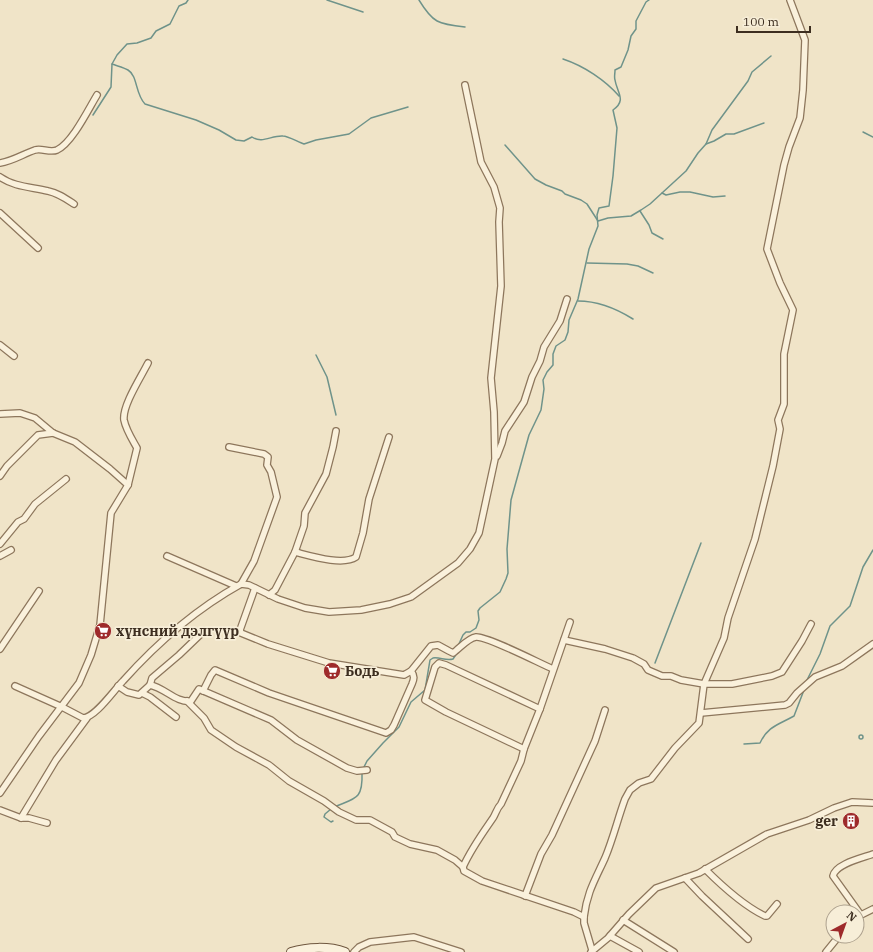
<svg xmlns="http://www.w3.org/2000/svg" width="873" height="952" font-family="'IBM Plex Serif',serif">
<rect width="100%" height="100%" fill="#f0e4c8"/>
<g fill="none" stroke-linecap="round" stroke-linejoin="round">
<g stroke="#6f938a" stroke-width="1.5">
<path d="M327,0L363,12"/>
<path d="M419,0C433,23 438,24 465,27"/>
<path d="M563,59C584,66 605,80 619,96"/>
<path d="M112,64C117,66 123,67 128,70C138,76 135,94 145,104L196,120L219,130L236,140L244,141L252,137C262,144 272,135 283,136C288,136 298,142 304,144L316,140L349,134L371,118L408,107"/>
<path d="M93,115L111,87L112,64L117,55L127,44L137,43L151,38L156,31L170,24L179,6L186,3L188,0"/>
<path d="M863,132L873,137"/>
<path d="M706,144L712,130L748,81L752,72L771,56"/>
<path d="M505,145L535,179L546,185L562,191L565,194L581,200L587,204L598,221L608,218L631,216L641,210L650,204L686,171L698,153L706,144L714,141L726,134H734L764,123"/>
<path d="M662,193L666,195L680,192H690L713,197L725,196"/>
<path d="M640,211L649,225L652,233L663,239"/>
<path d="M587,263L627,264L638,266L653,273"/>
<path d="M578,301C597,301 617,309 633,319"/>
<path d="M316,355L327,377L336,415"/>
<path d="M458,646L463,635L466,632H470L476,628L479,620L478,611L480,608L500,592L506,579L508,573L507,549L511,500L529,435L541,410L544,389L543,380L547,372L553,365V354L556,346L565,340L568,332L569,320L578,299L589,249L598,226L597,215L599,208L609,206L613,176L617,128L613,110C627,100 617,93 615,80C614,77 615,74 615,70L621,67L628,50L631,36L636,29V21L646,2L649,0"/>
<path d="M655,663L701,543"/>
<path d="M807,680L820,654L830,626L850,606L863,567L873,550"/>
<circle cx="861" cy="737" r="2"/>
<path d="M744,744L760,743C768,726 778,725 794,716L804,690"/>
<path d="M363,769L367,761L383,743L399,727L411,702L425,690L430,660L433,658C440,657 446,661 453,659L457,653"/>
<path d="M334,807C355,798 363,800 362,773"/>
<path d="M331,809L325,814L324,817L331,822L333,821"/>
</g>
<defs>
<g id="minor">
<path d="M0,163C13,161 23,154 35,150C42,148 50,153 57,150C72,143 88,110 97,95"/>
<path d="M0,177C14,187 32,187 48,191C58,193 65,198 74,204"/>
<path d="M0,213L38,248"/>
<path d="M0,345L14,356"/>
<path d="M0,414L20,413L35,418L53,433L75,442L110,469L128,485"/>
<path d="M229,447L264,454L268,457L267,465L271,472L277,497L254,561L241,584"/>
<path d="M497,456L502,443L505,431L524,402L532,377L540,361L544,347L560,321L567,299"/>
<path d="M0,476L7,466L38,435L53,433"/>
<path d="M0,544L18,522L24,519L35,504L66,479"/>
<path d="M295,552L304,526L305,513L326,474L333,447L336,431"/>
<path d="M0,556L11,550"/>
<path d="M167,556L236,586"/>
<path d="M255,588L240,630L241,633L268,644L329,663L404,675L411,671L431,646L438,645L449,651L453,653C460,648 468,638 476,637C487,636 541,664 553,669"/>
<path d="M269,595L275,590L295,552C311,556 343,566 356,557L363,533L369,499L389,437"/>
<path d="M564,640L605,649L633,658L644,664L648,670L662,676H671L681,680L704,684H732L772,676L782,672L802,641L811,624"/>
<path d="M0,649L39,591"/>
<path d="M150,685L152,678L179,655L204,631"/>
<path d="M15,686L62,707L83,718C95,718 114,690 123,681C157,643 196,609 241,584L249,585L278,599L305,608L329,612L361,610L390,604L411,597L458,563L470,549L479,533L495,459L494,412L491,378L501,286L499,222L500,208L494,187L481,162L465,85"/>
<path d="M118,686L127,692L139,695L150,685C165,688 176,703 191,701L199,689L271,720L297,740L347,768L357,771L367,770"/>
<path d="M203,691L211,675L215,670L269,693L386,733L391,730L394,725L412,684C414,679 415,676 411,671"/>
<path d="M142,693L150,697L176,717"/>
<path d="M187,701L204,718L211,730L236,747L269,765L289,781L324,801L339,812L356,820H370L392,832L395,837L410,844L437,850L455,860L463,867L464,871L482,881L574,912L584,917V923L592,950"/>
<path d="M701,713L785,705L789,703L797,693L815,677L842,666L873,644"/>
<path d="M524,749L446,712L425,700L435,667L439,663L446,665L540,709"/>
<path d="M0,793L39,736L79,683L91,655L100,625L111,513L128,485L137,448C132,439 126,430 124,420C122,406 141,377 148,363"/>
<path d="M0,810L21,818H29L47,823"/>
<path d="M21,818L56,760L87,718"/>
<path d="M873,854C862,858 835,864 833,876L861,915L873,909"/>
<path d="M463,867C471,849 482,834 493,818C496,813 497,808 501,804L521,761L524,749L540,709L570,622"/>
<path d="M705,869C722,886 744,906 765,916H767L777,904"/>
<path d="M685,878L702,896L748,939"/>
<path d="M525,896L541,854L552,835L595,741L605,710"/>
<path d="M584,917C587,892 595,880 605,858C613,839 618,818 625,799L630,790L639,783L651,779L675,748L699,723L704,684L724,638L728,618L755,539L773,466L780,429L778,420L784,404V354L793,310L780,283L767,249L784,165L789,147L800,118L803,90L805,40L790,0"/>
<path d="M623,920L674,952"/>
<path d="M610,936L639,952"/>
<path d="M354,952L359,947L370,942L414,937L461,952"/>
<path d="M591,952L608,938L629,914L656,888L699,873L767,834L809,820L834,808L852,802L873,803"/>
<path d="M826,952L839,936"/>
</g>
<path id="secondary" d="M291,952C307,947 329,946 345,952"/>
</defs>
<use href="#minor" stroke="#8d765c" stroke-width="8"/>
<use href="#secondary" stroke="#6f573f" stroke-width="10"/>
<use href="#minor" stroke="#faf1dc" stroke-width="5.5"/>
<use href="#secondary" stroke="#faf1dc" stroke-width="8"/>
</g>
<defs>
<symbol id="supermarket-disc" viewBox="-11 -11 22 22"><circle r="9.5" fill="#9e2a2b" stroke="#f7eed8"/><path d="M-6-5.5h2.5l.6 2H6L4.5 2H-2.5L-4.4-4H-6ZM-1.5 3.2a1.3 1.3 0 1 0 .1 0ZM3 3.2a1.3 1.3 0 1 0 .1 0Z" fill="#fff"/></symbol>
<symbol id="building-disc" viewBox="-11 -11 22 22"><circle r="9.5" fill="#9e2a2b" stroke="#f7eed8"/><path d="M-4-6H4V6H1V3H-1V6H-4ZM-2.5-4.3h1.7v1.8h-1.7ZM.8-4.3h1.7v1.8H.8ZM-2.5-1h1.7V.8h-1.7ZM.8-1h1.7V.8H.8Z" fill="#fff"/></symbol>
</defs>
<g fill-rule="evenodd">
<use href="#supermarket-disc" x="93" y="621" width="20" height="20"/>
<use href="#supermarket-disc" x="322" y="661" width="20" height="20"/>
<use href="#building-disc" x="841" y="811" width="20" height="20"/>
</g>
<g text-anchor="middle" dominant-baseline="central" stroke-width="3.5" stroke-linejoin="round" paint-order="stroke">
<g font-size="14" font-weight="bold" fill="#3d2e20" stroke="#f7eed8" text-anchor="start">
<text x="116" y="631">хүнсний дэлгүүр</text>
<text x="345" y="671">Бодь</text>
<text x="838" y="821" text-anchor="end">ger</text>
</g>
</g>
<g transform="translate(845 924) rotate(41)"><circle r="19" fill="#f7eed8" stroke="#ada18e"/>
<path d="M0-3L7 15L0 10L-7 15Z" fill="#9e2a2b"/>
<text y="-6" font-size="11" font-weight="bold" text-anchor="middle" fill="#3d2e20">N</text>
</g>
<path d="M737 26v6h73v-6" fill="none" stroke="#3d2e20" stroke-width="2"/>
<text x="743" y="26" font-size="12" fill="#3d2e20" stroke="#f7eed8" stroke-width="3" paint-order="stroke">100 m</text>
</svg>
